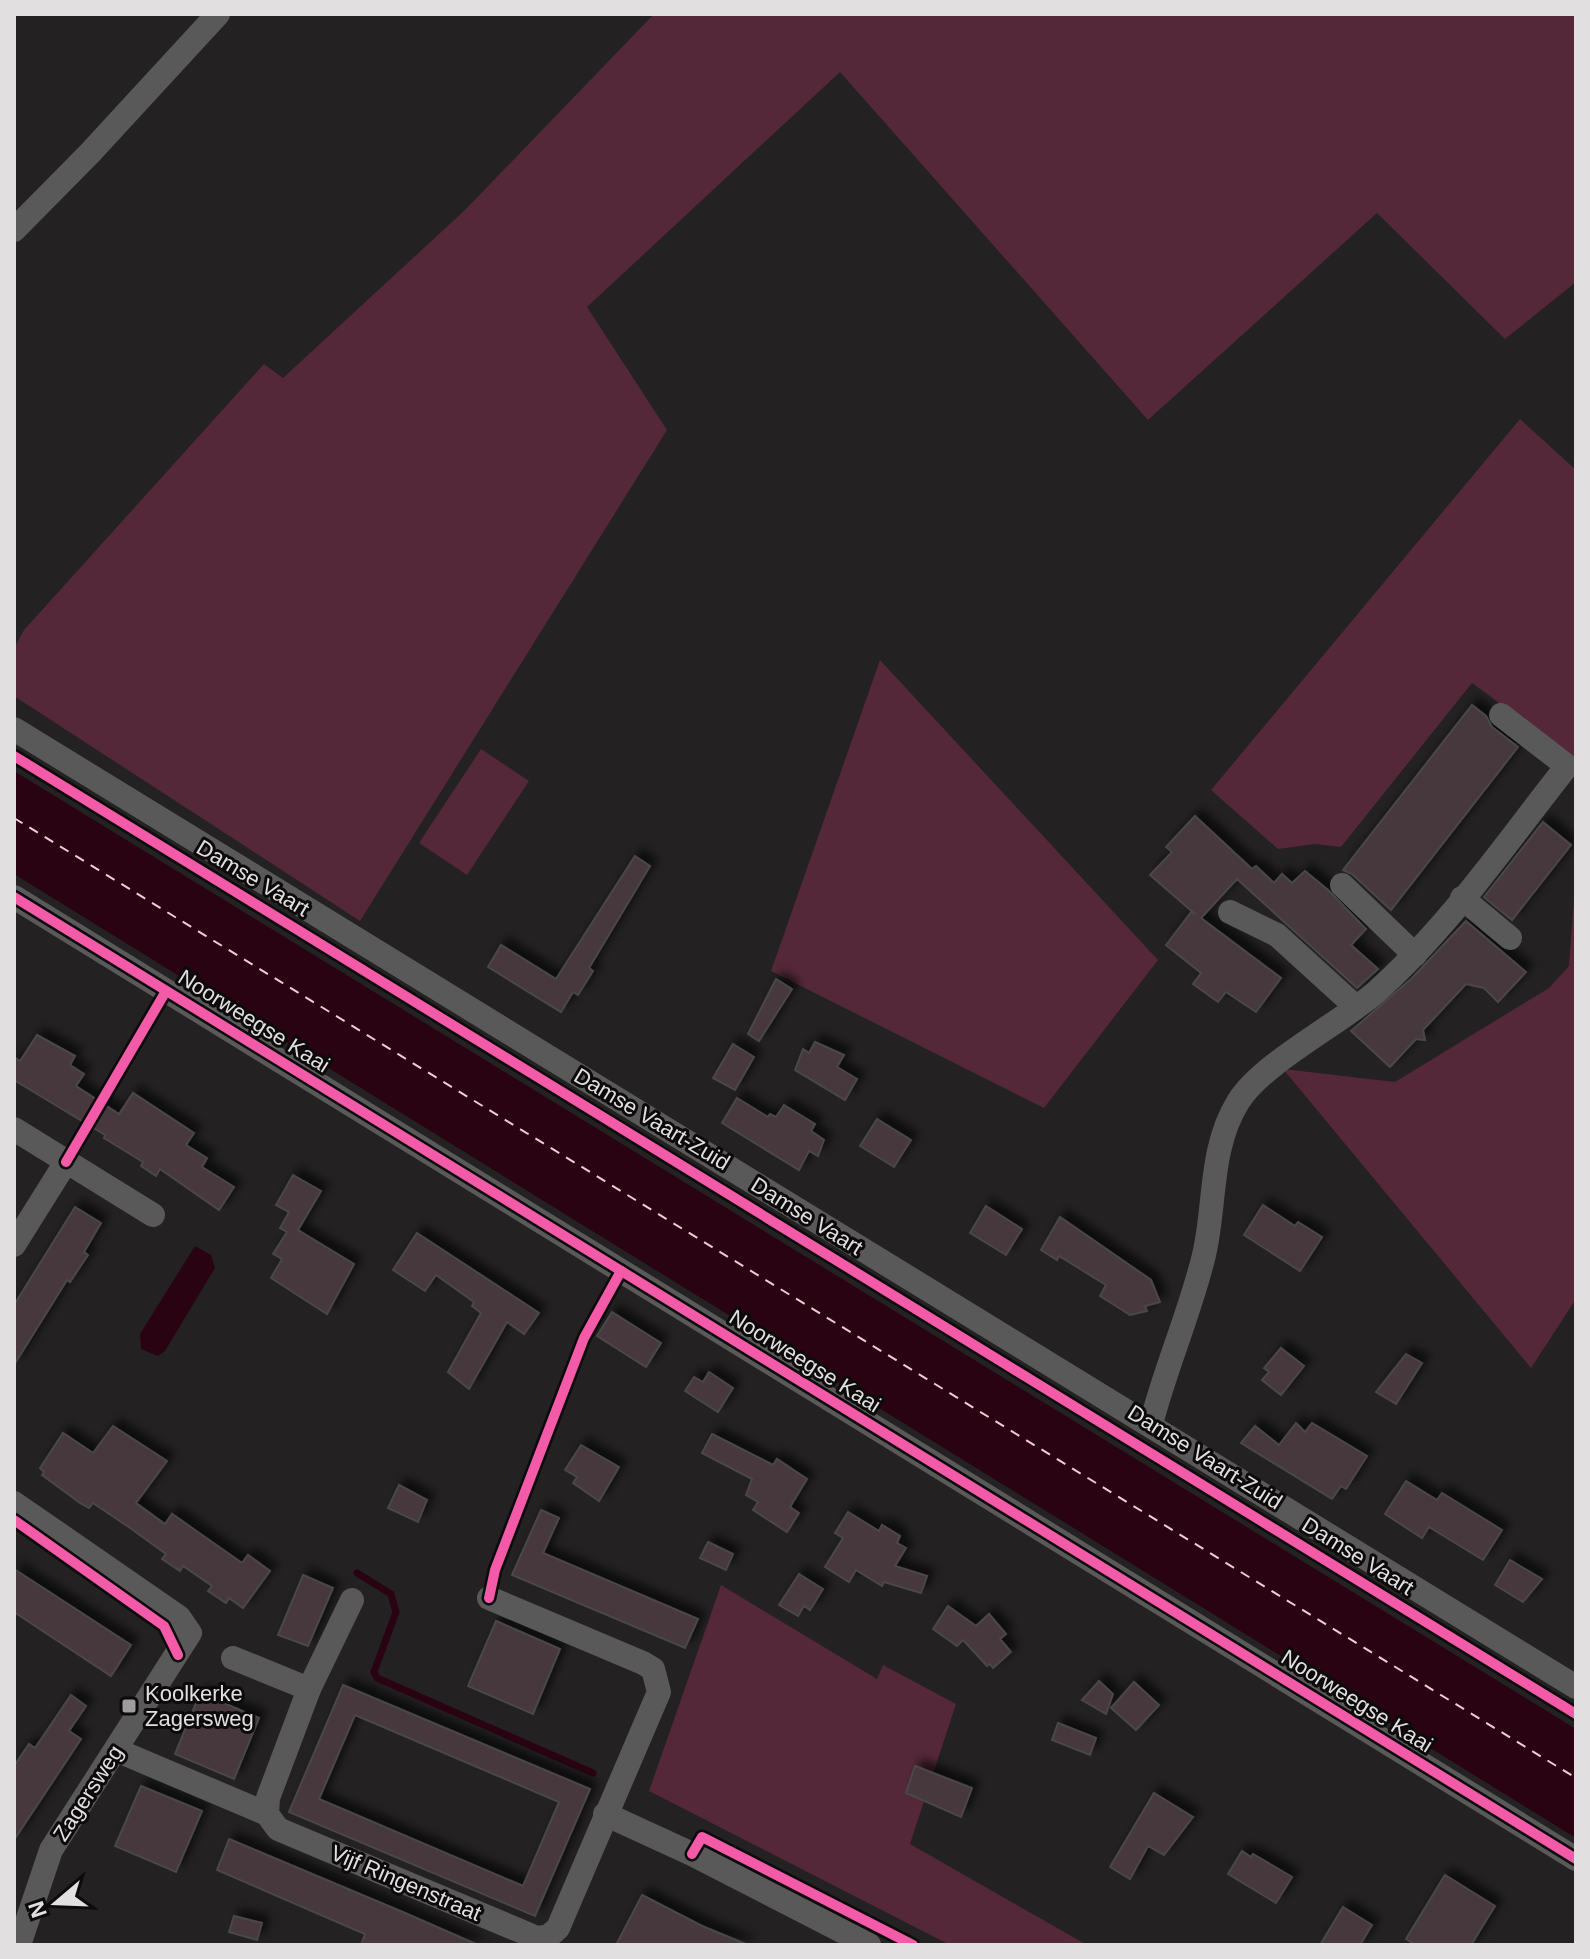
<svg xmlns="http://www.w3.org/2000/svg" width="1590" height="1959" font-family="Helvetica,sans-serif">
<defs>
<filter id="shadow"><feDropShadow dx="7" dy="-7" stdDeviation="4" flood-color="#0009"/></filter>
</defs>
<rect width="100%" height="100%" fill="#232122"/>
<g fill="#542838">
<path d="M654,14H1576V282L1505,339L1377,213L1148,420L840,72L587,307L667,430L360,921L14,696V648L24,630L264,364L283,378L465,210Z"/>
<path d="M1520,419L1576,470V759L1472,683L1341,847L1315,844L1278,849L1211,790Z"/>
<path d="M880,660L1158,960L1044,1108L771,971Z"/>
<path d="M481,749L529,781L467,875L419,843Z"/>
<path d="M1576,873V1299L1531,1368L1283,1069L1395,1082L1549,988L1569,966Z"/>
<path d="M721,1585L877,1679L883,1665L956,1704L910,1844L1087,1945H950L649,1791Z"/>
</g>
<g fill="#2a0313">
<path d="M14,771L1576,1729V1838L14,874Z"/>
<path d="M195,1246L211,1255L215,1268L165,1351L158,1356L141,1349L140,1334Z"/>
</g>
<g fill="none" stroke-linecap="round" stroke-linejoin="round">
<path stroke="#2a0313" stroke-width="7" d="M357,1573L391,1594L396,1612L374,1672L377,1678L593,1773"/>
<path stroke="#f6c9d7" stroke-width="2" stroke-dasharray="10 8" stroke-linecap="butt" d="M14,818L1576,1778"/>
</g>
<g fill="#46383e" stroke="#494748" stroke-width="2" fill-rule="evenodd" filter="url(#shadow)">
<path d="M1472,705L1486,716L1492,727L1518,747L1391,910L1352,874L1343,870Z"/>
<path d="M1195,816L1252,869L1256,866L1274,883L1282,874L1292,883L1305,871L1328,890L1366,929L1351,945L1378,969L1357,988L1237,879L1201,918L1281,978L1256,1012L1226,992L1218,1002L1193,984L1201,973L1166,945L1192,911L1195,914L1150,875L1172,852L1166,847Z"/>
<path d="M1543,822L1571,845L1512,920L1484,897Z"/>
<path d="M635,856L650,866L589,968L593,971L578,995L573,992L561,1012L488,967L501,945L556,979Z"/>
<path d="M1466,921L1526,972L1498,1002L1484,988L1466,984L1423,1030L1425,1040L1416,1039L1390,1067L1351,1031L1412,978Z"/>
<path d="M776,979L792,989L759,1041L748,1034Z"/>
<path d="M37,1035L75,1056L70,1065L84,1074L76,1086L119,1114L133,1093L194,1133L186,1145L207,1158L202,1167L234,1187L219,1210L160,1169L156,1176L141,1166L143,1162L104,1138L105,1135L14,1080V1057L20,1061Z"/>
<path d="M815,1042L844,1055L837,1067L857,1079L845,1100L795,1070L803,1049L809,1053Z"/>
<path d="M733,1044L754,1057L735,1090L713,1078Z"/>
<path d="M737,1098L768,1117L770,1114L776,1117L784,1105L815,1124L811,1131L824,1140L818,1156L809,1151L799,1170L722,1123Z"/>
<path d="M877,1119L911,1140L894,1167L860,1146Z"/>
<path d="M293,1175L321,1191L298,1230L354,1264L327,1314L271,1278L282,1259L273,1254L287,1232L280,1228L289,1212L276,1205Z"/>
<path d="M1263,1205L1295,1226L1298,1222L1322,1237L1300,1271L1244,1235Z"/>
<path d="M986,1206L1022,1229L1006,1255L970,1233Z"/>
<path d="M75,1207L101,1223L84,1252L88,1255L70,1282L67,1280L14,1365V1305Z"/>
<path d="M1060,1217L1151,1280L1160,1302L1145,1306L1147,1311L1130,1315L1100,1296L1106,1285L1059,1256L1057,1260L1041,1250Z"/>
<path d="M417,1233L539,1313L524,1334L507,1322L469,1389L448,1372L481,1313L472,1306L474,1302L436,1275L425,1291L393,1270Z"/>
<path d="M612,1312L661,1343L646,1367L597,1336Z"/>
<path d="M1281,1348L1304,1366L1281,1395L1262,1380L1269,1372L1264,1368Z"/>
<path d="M1406,1354L1422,1363L1396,1404L1376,1392Z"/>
<path d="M709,1372L733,1388L718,1412L685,1391L694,1377L703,1382Z"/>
<path d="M1296,1423L1305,1432L1312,1423L1367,1456L1346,1489L1341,1486L1332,1499L1241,1443L1255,1426L1279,1445Z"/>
<path d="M113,1426L167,1461L136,1503L165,1524L172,1514L242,1563L248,1555L270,1571L243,1608L229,1598L226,1603L208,1591L212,1586L183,1566L180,1571L162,1559L166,1554L130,1528L93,1503L89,1508L80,1503L42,1475L44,1472L40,1468L63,1433L93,1453Z"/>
<path d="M712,1434L773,1465L777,1459L807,1479L790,1507L799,1513L787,1532L753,1510L758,1502L746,1495L752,1479L702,1453Z"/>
<path d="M581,1445L619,1467L599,1501L573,1483L577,1477L565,1470Z"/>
<path d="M1406,1481L1437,1500L1442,1493L1502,1530L1483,1560L1429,1527L1422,1538L1385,1514Z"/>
<path d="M399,1485L427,1500L418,1522L388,1508Z"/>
<path d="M541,1510L559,1518L543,1553L698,1619L685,1648L512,1575Z"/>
<path d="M848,1512L879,1531L882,1525L900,1536L897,1543L906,1548L895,1566L927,1576L921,1593L884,1582L882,1586L856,1570L849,1582L825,1567L843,1538L835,1533Z"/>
<path d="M708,1542L733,1554L726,1570L700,1558Z"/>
<path d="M1510,1560L1542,1579L1523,1602L1495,1585Z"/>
<path d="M14,1569L131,1645L111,1676L14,1612Z"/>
<path d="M799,1574L823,1589L810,1610L804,1606L798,1616L779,1605Z"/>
<path d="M303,1575L333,1588L308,1646L278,1635Z"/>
<path d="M948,1606L976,1626L989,1614L1006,1634L1000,1639L1011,1652L993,1668L990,1664L987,1666L963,1640L957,1646L933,1629Z"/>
<path d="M496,1621L560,1649L533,1714L468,1686Z"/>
<path d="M1099,1681L1113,1694L1106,1714L1082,1700Z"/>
<path d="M1134,1682L1159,1705L1136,1730L1111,1708Z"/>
<path d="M343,1685L590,1789L535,1916L289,1812ZM355,1715L559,1802L523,1886L319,1799Z"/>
<path d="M200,1693L259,1718L234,1779L175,1754Z"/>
<path d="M71,1695L86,1706L69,1731L81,1739L14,1840V1766L29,1744L35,1748Z"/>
<path d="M1058,1723L1096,1738L1090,1755L1052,1740Z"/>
<path d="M915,1766L972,1788L961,1817L906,1793Z"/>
<path d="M141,1786L202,1811L176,1872L115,1846Z"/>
<path d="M1154,1793L1193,1817L1164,1855L1148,1846L1130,1879L1110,1867Z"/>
<path d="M229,1839L405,1913L478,1945H361L365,1934L217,1870Z"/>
<path d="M1242,1851L1251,1857L1253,1854L1292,1877L1276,1903L1228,1874Z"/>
<path d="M1445,1875L1495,1906L1471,1945H1416L1406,1939Z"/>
<path d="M642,1895L702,1926L748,1945H616Z"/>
<path d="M1343,1907L1372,1925L1360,1945H1320Z"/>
<path d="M234,1916L262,1923L257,1940L229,1932Z"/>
</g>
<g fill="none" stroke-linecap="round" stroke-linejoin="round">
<g stroke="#595959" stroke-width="24">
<path d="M14,230L90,153L218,14"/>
<path d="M14,729L1576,1687"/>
<path d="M1342,885L1415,955"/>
<path d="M14,897L1576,1859"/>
<path d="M1462,898L1510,938"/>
<path d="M1230,912L1277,935L1356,1007"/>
<path d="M14,1129L153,1215"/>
<path d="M14,1245L66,1162"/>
<path d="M1151,1424C1166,1366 1190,1313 1204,1255C1216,1204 1209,1149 1238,1102C1261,1064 1339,1024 1375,993C1449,927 1506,843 1567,766L1501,715"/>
<path d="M14,1503L179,1617L190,1633L51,1850L19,1945"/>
<path d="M352,1600L309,1689L268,1798L267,1814L278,1829L537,1938L549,1936L558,1928L659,1692L653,1669L643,1663L489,1598"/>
<path d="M233,1658L309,1689"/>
<path d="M116,1750L267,1814"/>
<path d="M605,1814L692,1854L869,1945"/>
</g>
<defs>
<g id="cycleway">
<path d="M14,756L1576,1714"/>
<path d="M14,897L1576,1859"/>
<path d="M66,1162L166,991"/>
<path d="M14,1520L164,1626L178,1655"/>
<path d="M489,1598L495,1570L584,1338L621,1271"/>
<path d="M692,1854L702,1837L913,1945"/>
</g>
</defs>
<use href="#cycleway" stroke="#0c0a0b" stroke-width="15"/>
<use href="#cycleway" stroke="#f35aa7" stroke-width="10"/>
</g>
<rect fill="#9f9c9e" stroke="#0c0a0b" stroke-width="3" x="121" y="1698" width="16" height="16" rx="4"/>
<g text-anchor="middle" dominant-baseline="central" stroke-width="6" stroke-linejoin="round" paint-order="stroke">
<g font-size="22" fill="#e2dfe0" stroke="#0c0a0b">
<text transform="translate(253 878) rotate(31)">Damse Vaart</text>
<text transform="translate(254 1021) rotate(32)">Noorweegse Kaai</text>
<text transform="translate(652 1119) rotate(31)">Damse Vaart-Zuid</text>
<text transform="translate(807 1216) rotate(32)">Damse Vaart</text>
<text transform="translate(805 1361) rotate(32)">Noorweegse Kaai</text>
<text transform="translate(1205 1457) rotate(32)">Damse Vaart-Zuid</text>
<text transform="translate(1358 1556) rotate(32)">Damse Vaart</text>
<text transform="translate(1357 1701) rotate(32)">Noorweegse Kaai</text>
<text transform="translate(88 1793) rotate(-57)">Zagersweg</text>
<text transform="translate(406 1883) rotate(23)">Vijf Ringenstraat</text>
</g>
<g font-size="22" fill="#e2dfe0" stroke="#0c0a0b" text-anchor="start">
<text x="145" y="1693">Koolkerke<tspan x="145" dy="25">Zagersweg</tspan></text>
</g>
</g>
<rect width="1590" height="1959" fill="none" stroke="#e2dfe0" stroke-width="32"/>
<g transform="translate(56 1903) rotate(251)" stroke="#0c0a0b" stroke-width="6" paint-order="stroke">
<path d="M0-6L14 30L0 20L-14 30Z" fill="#e2dfe0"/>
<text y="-12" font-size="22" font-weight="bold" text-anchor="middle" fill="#e2dfe0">N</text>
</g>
</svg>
